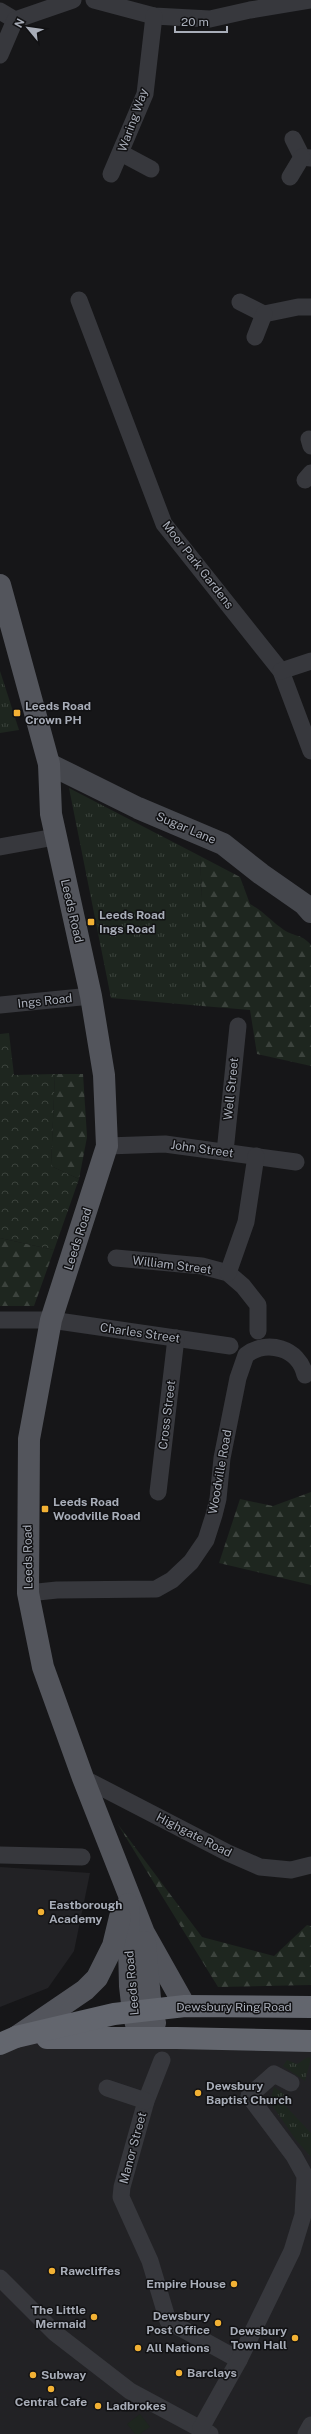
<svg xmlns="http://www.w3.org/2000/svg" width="311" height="2434" font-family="'Public Sans',sans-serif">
<defs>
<pattern id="grass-tufts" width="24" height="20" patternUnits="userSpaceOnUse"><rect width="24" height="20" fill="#1e261f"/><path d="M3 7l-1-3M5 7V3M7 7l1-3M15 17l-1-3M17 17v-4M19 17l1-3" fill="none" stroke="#3c433d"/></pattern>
<pattern id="forest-firs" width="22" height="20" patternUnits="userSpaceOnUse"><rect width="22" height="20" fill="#1e261f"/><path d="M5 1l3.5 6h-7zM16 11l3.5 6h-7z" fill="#3c433d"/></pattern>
<pattern id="park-crowns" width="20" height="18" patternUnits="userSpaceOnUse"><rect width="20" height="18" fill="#1e261f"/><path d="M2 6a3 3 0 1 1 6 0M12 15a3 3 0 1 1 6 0" fill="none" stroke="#3c433d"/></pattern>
</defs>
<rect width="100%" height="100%" fill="#161618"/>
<g fill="#222225">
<path d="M0,1867L90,1873L74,1951L48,1988L0,2007Z"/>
<path d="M16,2037L311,2041V2434H0V2044Z"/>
</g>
<g fill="url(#grass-tufts)">
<path d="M0,671L19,730L0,733Z"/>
<path d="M69,788L200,856L202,899V1006L111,998Z"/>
<path d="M308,2057L311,2058L305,2081L283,2066L287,2060L297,2064Z"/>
<path d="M274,2087L284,2094L280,2100L311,2133V2157L296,2140L270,2102Z"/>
</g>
<g fill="url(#forest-firs)">
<path d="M200,856L240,877L250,904C263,911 272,922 284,930C295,937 302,934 311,945V1066L257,1054L250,1010L202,1006V899Z"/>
<path d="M55,1074H83L87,1137L79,1179L51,1166Z"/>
<path d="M0,1238L54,1250L34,1306H0Z"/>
<path d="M311,1492V1585L219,1563L240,1499L273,1506Z"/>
<path d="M117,1823L202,1937L274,1956L307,1925L311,1926V1985L218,1987Z"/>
</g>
<path fill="url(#park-crowns)" d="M9,1033L14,1075L55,1074L51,1166L79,1179L54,1250L0,1238V1034Z"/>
<path fill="#1e261f" d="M140,2414L150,2427L140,2434H135L127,2424Z"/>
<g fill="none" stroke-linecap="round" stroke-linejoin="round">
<g stroke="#37383d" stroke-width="17">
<path d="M94,0L154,16L210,19L250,10L311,0"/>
<path d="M0,11L15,20L73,0"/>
<path d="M0,55L15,20"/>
<path d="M293,139L302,157L311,158"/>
<path d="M121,153L151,169"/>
<path d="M111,174L145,94L154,16"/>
<path d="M290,177L302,157"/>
<path d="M79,300L164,524L281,671L311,751"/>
<path d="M240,302L264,314L298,307H311"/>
<path d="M255,337L264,314"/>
<path d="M309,439L311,446"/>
<path d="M305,480L311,473"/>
<path d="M281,671L311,661"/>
<path d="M0,847L55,837"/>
<path d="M0,1005L91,996"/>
<path d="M107,1146L165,1144L296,1162"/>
<path d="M225,1152L238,1026"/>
<path d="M116,1258L202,1266L228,1273L243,1286L258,1305V1331"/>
<path d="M228,1273L246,1222L256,1156"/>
<path d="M0,1320H51L230,1346"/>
<path d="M158,1492L176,1338"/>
<path d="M28,1593L57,1590L156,1589L172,1580L191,1562L206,1540L214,1515L218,1499L222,1458L238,1378L246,1355C267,1339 299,1348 305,1375"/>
<path d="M83,1778L228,1853L260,1867L291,1870L311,1865"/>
<path d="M0,1855L82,1857"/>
<path d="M162,2060L146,2101L122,2187L121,2197L150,2261L168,2321L239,2360"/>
<path d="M107,2088L146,2101"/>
<path d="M0,2278L55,2333L130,2391L210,2434"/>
<path d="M201,2428L239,2360L292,2251L303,2215L305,2176L294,2156L249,2096L274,2074L291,2083"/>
<path d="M306,2434L311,2425"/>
</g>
<path stroke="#45474d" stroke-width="22" d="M49,764L138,808L223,844L261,874L304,904L311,912"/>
<g stroke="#53555c" stroke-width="22">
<path d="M0,585L49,764L51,814L91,996L104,1075L107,1146L51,1320L29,1439L28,1593L43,1667L83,1778L144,1933L185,2006"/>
<path d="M128,1904L130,1986L133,2012L136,2024L148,2038L155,2023L151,2010L145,1942"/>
<path d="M16,2037L85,1990L97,1978L113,1946L120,1917"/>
</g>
<g stroke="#63666e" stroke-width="22">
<path d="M47,2038H176L311,2041"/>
<path d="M0,2044L16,2037L114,2014L185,2006L311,2007"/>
</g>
</g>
<g fill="#f2b134" stroke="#111113" stroke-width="1.5">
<rect x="13" y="709" width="8" height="8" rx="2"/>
<rect x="87" y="918" width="8" height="8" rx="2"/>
<rect x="41" y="1505" width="8" height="8" rx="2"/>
<circle cx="41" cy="1912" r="4"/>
<circle cx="198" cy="2093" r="4"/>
<circle cx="52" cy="2271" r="4"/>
<circle cx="234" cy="2284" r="4"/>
<circle cx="94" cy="2317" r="4"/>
<circle cx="218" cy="2323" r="4"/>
<circle cx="295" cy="2338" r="4"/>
<circle cx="138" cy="2348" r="4"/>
<circle cx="179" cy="2373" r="4"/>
<circle cx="33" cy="2375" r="4"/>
<circle cx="51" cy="2389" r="4"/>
<circle cx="98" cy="2406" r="4"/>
</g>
<g text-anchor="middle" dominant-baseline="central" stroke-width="3" stroke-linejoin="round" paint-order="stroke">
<g font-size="12" fill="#a8adb8" stroke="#111113">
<text transform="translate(133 120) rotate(-70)">Waring Way</text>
<text transform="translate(198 565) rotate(52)">Moor Park Gardens</text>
<text transform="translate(186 828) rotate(23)">Sugar Lane</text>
<text transform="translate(72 911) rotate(77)">Leeds Road</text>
<text transform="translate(45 1001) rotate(-6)">Ings Road</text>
<text transform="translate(231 1089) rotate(-84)">Well Street</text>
<text transform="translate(202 1149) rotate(8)">John Street</text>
<text transform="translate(78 1239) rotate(-72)">Leeds Road</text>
<text transform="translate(172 1265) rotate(7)">William Street</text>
<text transform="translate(140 1333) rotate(8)">Charles Street</text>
<text transform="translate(167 1415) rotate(-83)">Cross Street</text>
<text transform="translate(220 1472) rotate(-80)">Woodville Road</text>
<text transform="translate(28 1557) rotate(-91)">Leeds Road</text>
<text transform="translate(194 1835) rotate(27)">Highgate Road</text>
<text transform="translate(132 1983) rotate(-95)">Leeds Road</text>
<text x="234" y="2007">Dewsbury Ring Road</text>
<text transform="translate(133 2148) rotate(-75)">Manor Street</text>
</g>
<g font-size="12" font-weight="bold" fill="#a8adb8" stroke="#111113" text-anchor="start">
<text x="25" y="706">Leeds Road<tspan x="25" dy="14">Crown PH</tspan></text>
<text x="99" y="915">Leeds Road<tspan x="99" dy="14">Ings Road</tspan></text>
<text x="53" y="1502">Leeds Road<tspan x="53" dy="14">Woodville Road</tspan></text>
<text x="49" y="1905">Eastborough<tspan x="49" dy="14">Academy</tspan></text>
<text x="206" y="2086">Dewsbury<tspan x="206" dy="14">Baptist Church</tspan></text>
<text x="60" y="2271">Rawcliffes</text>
<text x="226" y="2284" text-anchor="end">Empire House</text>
<text x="86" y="2310" text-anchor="end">The Little<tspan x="86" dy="14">Mermaid</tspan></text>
<text x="210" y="2316" text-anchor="end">Dewsbury<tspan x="210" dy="14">Post Office</tspan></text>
<text x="287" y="2331" text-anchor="end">Dewsbury<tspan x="287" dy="14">Town Hall</tspan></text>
<text x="146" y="2348">All Nations</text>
<text x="187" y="2373">Barclays</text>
<text x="41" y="2375">Subway</text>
<text x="51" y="2402" text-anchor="middle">Central Cafe</text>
<text x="106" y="2406">Ladbrokes</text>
</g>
</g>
<g transform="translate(28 28) rotate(299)" stroke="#111113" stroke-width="3" paint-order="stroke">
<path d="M0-3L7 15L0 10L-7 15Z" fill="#a8adb8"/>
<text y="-6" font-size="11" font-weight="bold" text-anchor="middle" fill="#a8adb8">N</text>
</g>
<path d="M175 26v6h52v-6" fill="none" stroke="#a8adb8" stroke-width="2"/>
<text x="181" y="26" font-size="12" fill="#a8adb8" stroke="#111113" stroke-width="3" paint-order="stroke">20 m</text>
</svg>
